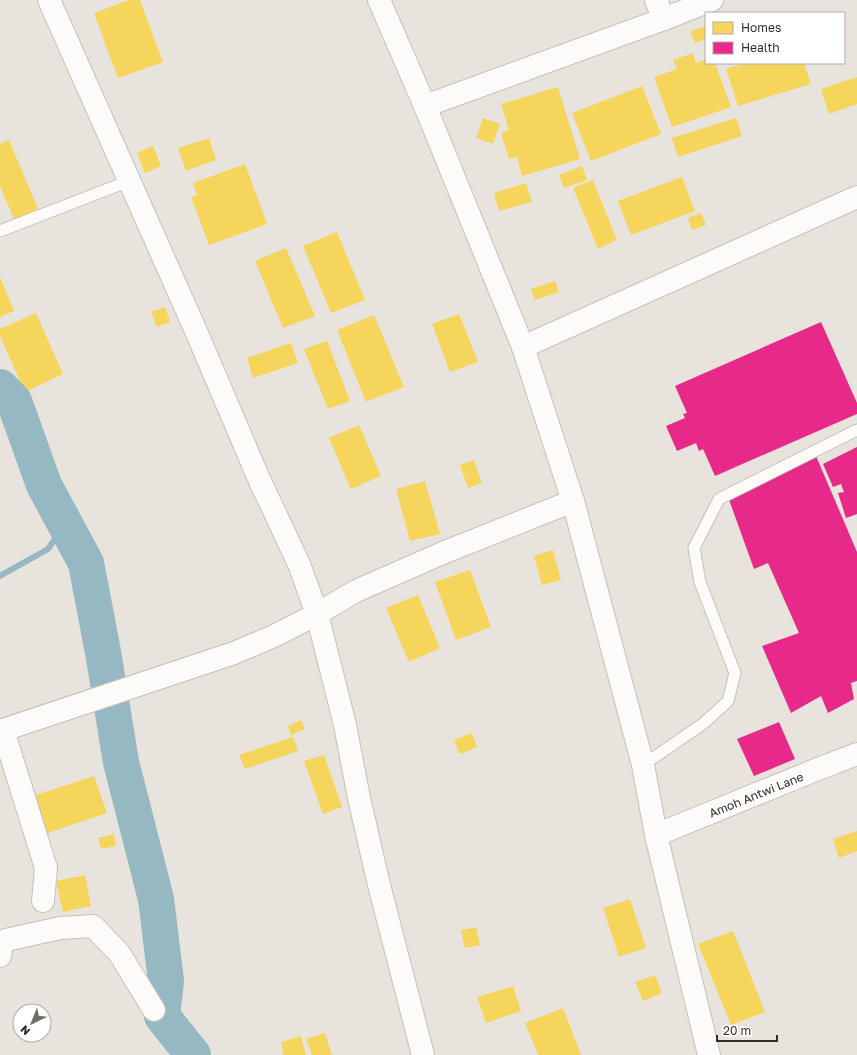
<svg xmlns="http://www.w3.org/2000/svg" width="857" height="1055" font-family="'Golos Text',sans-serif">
<rect width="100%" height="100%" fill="#e8e3dc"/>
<g fill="#f6d55c">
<path d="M129,0H140L163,62L118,78L94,13Z"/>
<path d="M706,26V39L695,43L690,31Z"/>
<path d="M693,53L696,63L706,59V63H715L731,107L672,127L654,77L677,69L673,60Z"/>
<path d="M744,63H804L811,84L738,106L726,69Z"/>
<path d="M857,77V104L829,114L821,89Z"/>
<path d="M642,86L661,134L591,161L572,113Z"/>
<path d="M558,87L580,159L522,176L517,157L509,159L501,133L509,130L501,104Z"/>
<path d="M483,118L500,124L493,144L476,138Z"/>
<path d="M736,118L742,136L678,157L672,138Z"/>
<path d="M209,138L216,160L186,171L178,148Z"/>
<path d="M9,140L38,209L14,219L0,186V144Z"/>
<path d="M153,146L161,166L145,173L137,153Z"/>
<path d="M245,164L267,224L209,245L191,197L197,195L193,183Z"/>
<path d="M582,166L587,180L564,188L559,175Z"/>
<path d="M682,177L695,211L631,235L618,201Z"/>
<path d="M593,180L617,240L598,249L573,188Z"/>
<path d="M526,183L532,202L499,211L494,193Z"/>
<path d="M701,213L706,225L692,230L688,218Z"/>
<path d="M337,232L365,300L331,313L303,246Z"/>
<path d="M286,248L315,316L283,328L255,261Z"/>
<path d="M0,277L14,311L0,317Z"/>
<path d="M555,281L559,292L535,300L531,289Z"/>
<path d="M165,307L170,322L157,327L151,312Z"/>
<path d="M36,313L63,374L25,392L0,336V329Z"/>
<path d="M459,314L478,362L450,372L432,324Z"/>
<path d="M374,315L404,387L366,402L337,330Z"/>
<path d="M327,341L350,401L328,409L304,349Z"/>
<path d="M291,343L298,363L253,378L247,358Z"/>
<path d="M359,425L381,476L351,489L329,438Z"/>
<path d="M474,460L482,483L468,488L460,465Z"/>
<path d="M425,481L440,534L410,541L396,489Z"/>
<path d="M553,550L561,580L542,585L534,556Z"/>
<path d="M470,570L491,627L456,640L435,582Z"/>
<path d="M418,595L440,648L409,662L386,608Z"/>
<path d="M301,720L305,729L291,735L288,726Z"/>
<path d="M472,733L477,747L460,754L454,740Z"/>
<path d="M293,737L298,751L245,769L239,755Z"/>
<path d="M324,755L342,807L323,814L304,761Z"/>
<path d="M94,776L107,813L39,836L27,798Z"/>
<path d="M857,831V851L839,858L833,839Z"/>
<path d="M114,834L116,846L101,849L98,838Z"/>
<path d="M85,875L91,906L63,912L56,881Z"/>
<path d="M630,899L646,948L619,957L603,908Z"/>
<path d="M476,927L480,945L465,948L461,930Z"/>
<path d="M733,931L765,1012L731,1025L698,944Z"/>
<path d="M655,975L662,993L643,1001L635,982Z"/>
<path d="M513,986L521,1011L486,1023L477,997Z"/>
<path d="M563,1008L581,1055H538L525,1023Z"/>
<path d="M325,1033L332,1055H312L306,1039Z"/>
<path d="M301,1036L306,1055H284L281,1042Z"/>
</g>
<g fill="#e7298a">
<path d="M821,322L857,403V414L715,476L703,449L699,451L696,443L677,451L666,426L685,418L683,414L687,413L675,386Z"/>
<path d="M857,447V514L846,518L838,493L844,492L841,484L833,487L823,464Z"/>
<path d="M816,456L857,552V681L851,683L854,699L828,713L821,696L791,713L762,646L799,633L768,563L754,569L728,497Z"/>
<path d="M779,722L795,759L754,776L737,739Z"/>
</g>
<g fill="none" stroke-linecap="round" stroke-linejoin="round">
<path stroke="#95b8c3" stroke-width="6" d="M0,576L48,549L65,525"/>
<path stroke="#95b8c3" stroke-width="36" d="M0,387L14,401L44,485L86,563L103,652L121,762L156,899L166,981L162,1016L193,1055"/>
<defs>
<g id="service">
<path d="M0,231L129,181"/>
<path d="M643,765L704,723L728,701L735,673L700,582L694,548L719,499L857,430"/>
</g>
<g id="minor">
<path d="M49,0L196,331L259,479L299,564L317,614L345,725L359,798L379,885L423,1055"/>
<path d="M379,0L425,106L523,347L573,501L643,765L656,835L709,1055"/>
<path d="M656,0L664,19"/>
<path d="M425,106L664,19L712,0"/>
<path d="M523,347L857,197"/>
<path d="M3,730L46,868L43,901"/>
<path d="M0,731L234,653L274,636L317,614L356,591L445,552L573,501"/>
<path id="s1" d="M656,835L813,771L857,754"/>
<path d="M0,956L2,945L6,940L60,928L93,926L119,953L154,1010"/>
</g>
</defs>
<use href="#service" stroke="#c4c0ba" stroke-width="13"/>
<use href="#minor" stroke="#c4c0ba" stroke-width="24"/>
<use href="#service" stroke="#fcfbfa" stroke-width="11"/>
<use href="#minor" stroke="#fcfbfa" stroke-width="22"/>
</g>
<g text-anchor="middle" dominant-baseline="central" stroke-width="4" stroke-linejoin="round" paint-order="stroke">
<g font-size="12" fill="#312e29" stroke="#fff">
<text stroke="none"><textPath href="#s1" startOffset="108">Amoh Antwi Lane</textPath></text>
</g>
</g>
<rect x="705" y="12" width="140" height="52" fill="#ffffff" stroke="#adaba9"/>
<rect x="713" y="22" width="20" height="12" fill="#f6d55c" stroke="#adaba9"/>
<text x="741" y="32" font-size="12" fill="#312e29">Homes</text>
<rect x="713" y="42" width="20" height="12" fill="#e7298a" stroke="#adaba9"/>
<text x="741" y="52" font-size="12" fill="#312e29">Health</text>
<g transform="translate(32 1023) rotate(223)"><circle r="19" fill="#ffffff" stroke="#adaba9"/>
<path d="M0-3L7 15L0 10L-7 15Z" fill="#716d68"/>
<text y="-6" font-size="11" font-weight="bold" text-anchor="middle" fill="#312e29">N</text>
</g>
<path d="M717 1035v6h60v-6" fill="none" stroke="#312e29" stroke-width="2"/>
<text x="723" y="1035" font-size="12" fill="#312e29" stroke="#ffffff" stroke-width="3" paint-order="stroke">20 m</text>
</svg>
